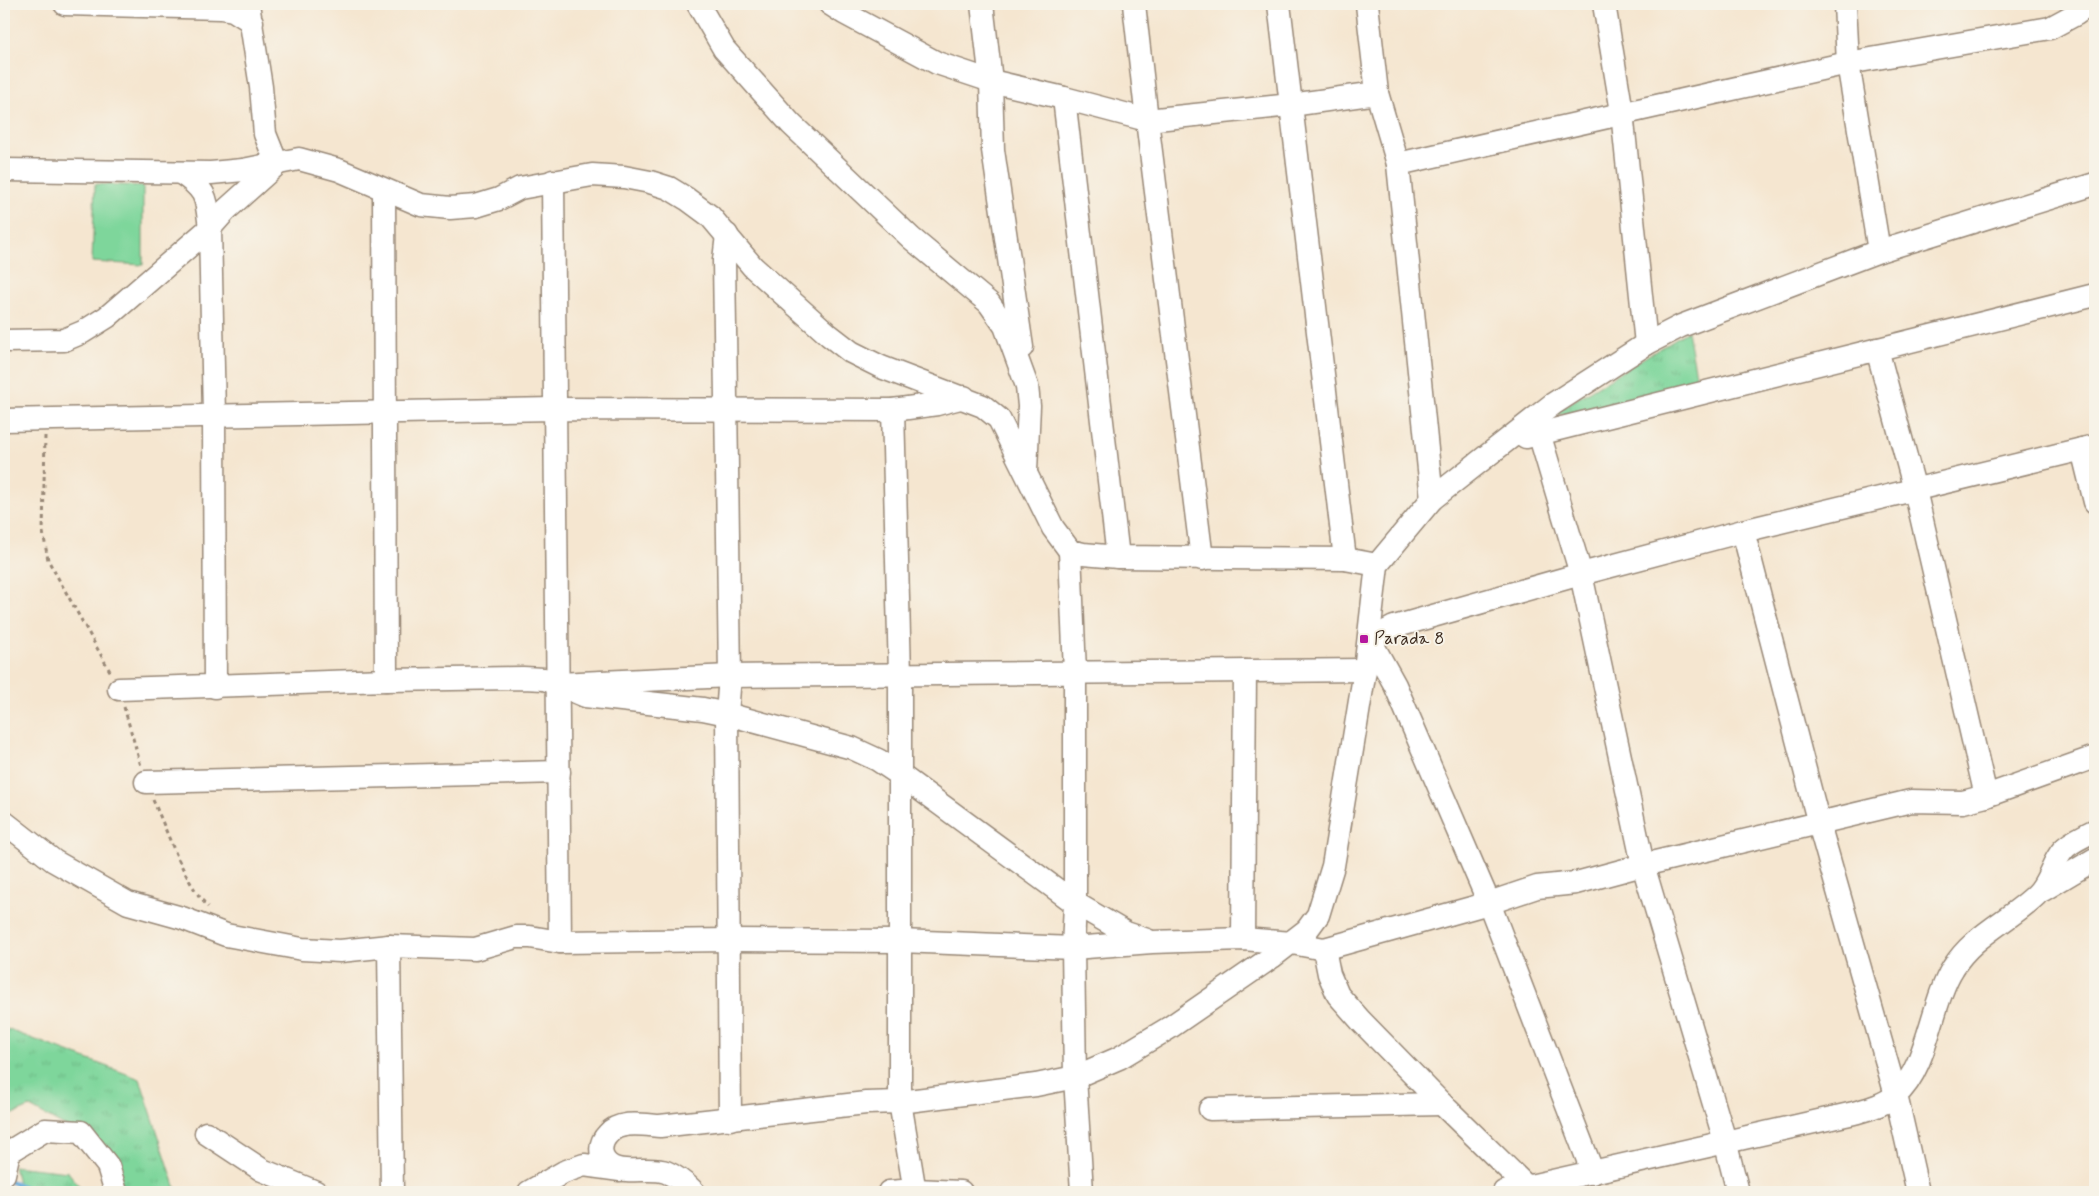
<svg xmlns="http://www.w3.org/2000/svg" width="2099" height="1196" font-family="Mynerve,sans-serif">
<defs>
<pattern id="grass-tufts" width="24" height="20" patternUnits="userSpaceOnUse" patternTransform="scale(1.25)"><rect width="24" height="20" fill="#7ed69b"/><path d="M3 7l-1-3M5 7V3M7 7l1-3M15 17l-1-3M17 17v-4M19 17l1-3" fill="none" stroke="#6eb885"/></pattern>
</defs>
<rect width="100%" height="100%" fill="#f7f3e8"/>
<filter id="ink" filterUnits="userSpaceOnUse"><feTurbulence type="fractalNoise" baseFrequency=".02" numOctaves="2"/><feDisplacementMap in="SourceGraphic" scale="10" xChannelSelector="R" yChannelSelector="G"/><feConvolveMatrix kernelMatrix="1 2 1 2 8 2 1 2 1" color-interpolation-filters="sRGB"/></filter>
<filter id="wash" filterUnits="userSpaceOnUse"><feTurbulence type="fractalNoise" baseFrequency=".0096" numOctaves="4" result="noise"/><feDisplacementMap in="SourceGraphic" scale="20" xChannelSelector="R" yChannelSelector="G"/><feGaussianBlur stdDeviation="1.12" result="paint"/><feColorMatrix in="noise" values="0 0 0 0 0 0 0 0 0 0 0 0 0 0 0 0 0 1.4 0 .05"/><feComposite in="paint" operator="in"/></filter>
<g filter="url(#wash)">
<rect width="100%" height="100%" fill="#f5e6d0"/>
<g fill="url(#grass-tufts)" stroke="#5c805c">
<path d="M1688,331L1698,386L1547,417Z"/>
<path d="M4,1028L140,1079L177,1192H124L93,1142L30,1107L4,1118Z"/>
<path d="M14,1166L68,1172L84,1192H20Z"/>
</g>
<path fill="#7ed69b" stroke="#5c805c" d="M95,184L143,186V265L92,262Z"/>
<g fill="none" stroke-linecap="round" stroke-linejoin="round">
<path stroke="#64abdb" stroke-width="5" d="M7,1180L24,1187L28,1192"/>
</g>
</g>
<g filter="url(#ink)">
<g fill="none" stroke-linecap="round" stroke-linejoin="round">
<defs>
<g id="minor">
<path d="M65,4L221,8L233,10L252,22"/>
<path d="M698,4L724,49L791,124L911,238L989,303L1005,326L1027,386L1029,406L1026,471"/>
<path d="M830,4L844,13L937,63L991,81L1064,98L1147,120L1291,105L1377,93"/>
<path d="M982,4L991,81L993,150L1022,347"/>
<path d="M1134,4L1147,120L1202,559"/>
<path d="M1279,4L1345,559"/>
<path d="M1367,4L1377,93L1398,164L1432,499"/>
<path d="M1604,4L1622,112L1646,344"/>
<path d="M1845,4L1848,63L1879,251"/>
<path d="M1064,98L1118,557"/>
<path d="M1398,164L1848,63L2050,28L2076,14L2090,4"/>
<path d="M4,170L211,173L243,170L299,159L339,170L421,205L450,208L476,206L499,199L520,188L592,175L624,177L650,182L669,188L687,199L710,216L753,267L829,335L851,352L881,367L983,406L999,419L1053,528L1070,551L1083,554L1118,557L1345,559L1377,565"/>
<path d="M181,173C208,191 206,198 210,228L214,415L215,687"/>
<path d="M553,181C553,435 559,689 560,942"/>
<path d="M384,190L386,680"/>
<path d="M727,235L724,260L730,676L727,714L730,1119"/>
<path d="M4,341L64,340L83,332L107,317L210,228L226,210L277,164L265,134L261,87L248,4"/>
<path d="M1877,349L1915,490L1986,796"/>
<path d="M893,410L900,674V1102L915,1192"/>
<path d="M4,420L553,409L893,410L937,404L964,397"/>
<path d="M1539,433L1581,574L1643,865L1725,1141L1738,1192"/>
<path d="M1526,437L2095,295"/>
<path d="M2082,449L2095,502"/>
<path d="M1743,531L1819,824L1896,1095L1918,1192"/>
<path d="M1070,551L1075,673V903L1073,948L1075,1077L1082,1192"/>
<path d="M119,689L386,680L523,678L544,679L558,684L730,676L1365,670"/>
<path d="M571,690L585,696L703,709L727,714L852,748L878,760L899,774L1075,903L1126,933L1147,940"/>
<path d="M146,782L559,772"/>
<path d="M4,822L54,861L128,903L182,918L226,935L302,949L340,951L389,946L475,949L516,937H530L560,942L730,940L900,941L1073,948L1152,942L1243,939L1292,943L1324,949L1489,903L1537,887L1576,883L1643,865L1911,801L1963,802L1986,796L2095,757"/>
<path d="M2043,890L2095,859"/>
<path d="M1243,939L1245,671"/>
<path d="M389,946L392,1192"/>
<path d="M1324,949L1329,974L1338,995L1361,1021L1442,1104L1532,1192"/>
<path d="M1210,1109L1442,1104"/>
<path d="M206,1133L262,1170L316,1192"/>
<path d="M1593,1173L1489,903L1395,685L1370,640L1394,627L1581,574L1743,531L2095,446"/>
<path d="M4,1174L9,1152L45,1130L81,1132L108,1166L116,1192"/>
<path d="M529,1192L564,1172L584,1165L620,1170"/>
<path d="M694,1192C686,1184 676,1176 666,1172C648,1165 610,1180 602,1155C600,1147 602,1140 608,1134C619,1120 644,1125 660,1126L866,1103L900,1102L1036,1085L1075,1077L1119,1058L1169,1028L1272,957L1307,930L1318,915L1333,866L1365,670L1377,565L1432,499L1553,404L1646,344L1681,326L1879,251L2095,184"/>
<path d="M889,1192L915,1190L961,1192"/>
<path d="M1504,1192L1854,1113C1868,1109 1884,1105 1896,1095C1928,1068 1931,1002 1953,968C1972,936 2010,920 2036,895C2049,883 2051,864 2063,850C2071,841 2085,836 2095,830"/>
</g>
</defs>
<use href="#minor" stroke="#988877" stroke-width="25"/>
<g stroke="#988877" stroke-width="3" stroke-dasharray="4 4" stroke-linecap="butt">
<path d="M45,436L43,532L48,560L111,673"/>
<path d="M124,707L141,766"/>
<path d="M153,800C169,835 182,878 208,907"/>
</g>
<use href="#minor" stroke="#fff" stroke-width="22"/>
</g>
</g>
<rect fill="#b5179e" stroke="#f7f3e8" stroke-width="2" x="1359" y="634" width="10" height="10" rx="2.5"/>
<g text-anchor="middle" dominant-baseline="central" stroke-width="4" stroke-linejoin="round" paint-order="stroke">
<g font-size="18" fill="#3b2a1e" stroke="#f7f3e8" text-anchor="start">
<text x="1374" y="639">Parada 8</text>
</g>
</g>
<rect width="2099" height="1196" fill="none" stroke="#f7f3e8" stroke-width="20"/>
</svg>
